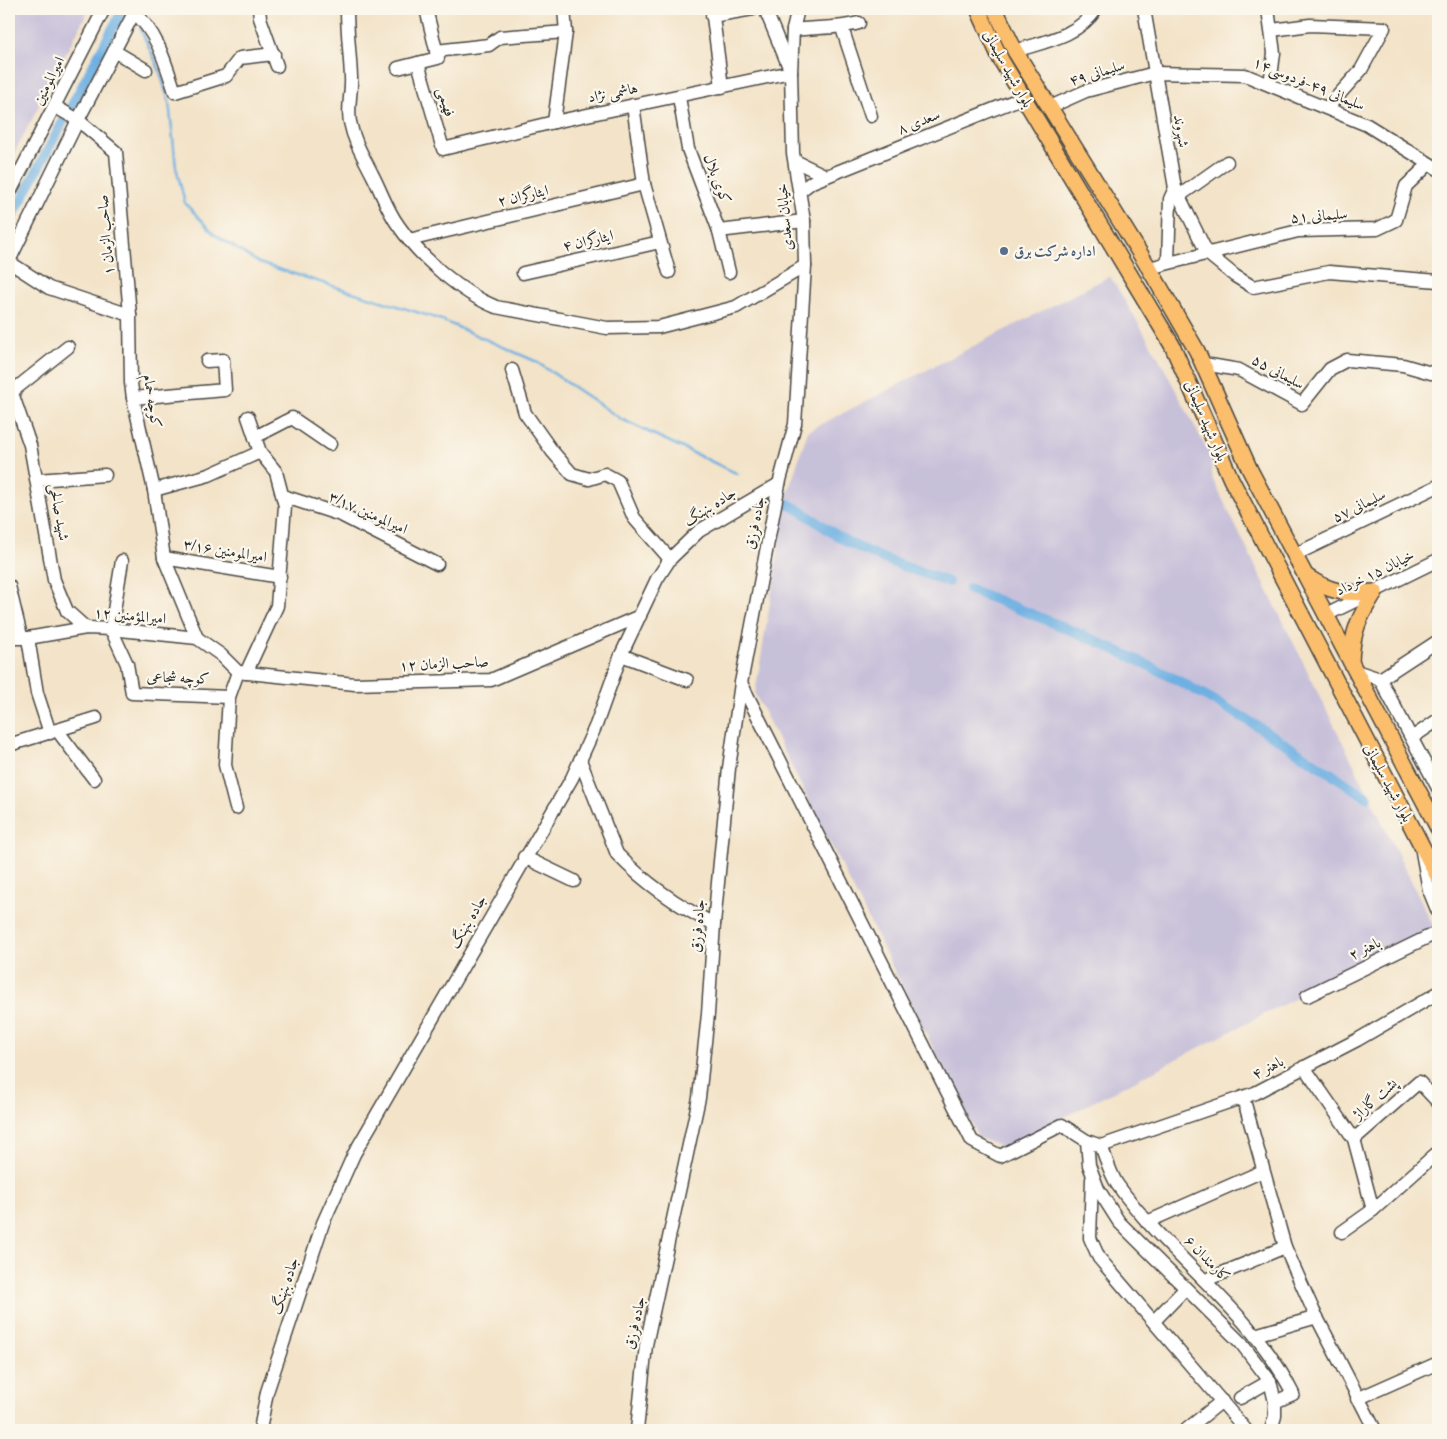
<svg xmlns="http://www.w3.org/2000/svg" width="1447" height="1439" font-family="'Libre Bodoni',Amiri,serif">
<rect width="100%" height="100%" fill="#fbf7ec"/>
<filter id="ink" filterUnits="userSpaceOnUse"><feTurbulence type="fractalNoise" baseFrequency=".02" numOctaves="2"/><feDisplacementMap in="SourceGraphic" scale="10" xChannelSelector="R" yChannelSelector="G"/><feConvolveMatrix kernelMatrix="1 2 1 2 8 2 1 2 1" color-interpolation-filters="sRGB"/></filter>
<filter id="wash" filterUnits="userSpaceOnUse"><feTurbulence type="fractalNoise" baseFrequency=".0096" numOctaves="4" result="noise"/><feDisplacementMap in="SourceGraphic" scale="20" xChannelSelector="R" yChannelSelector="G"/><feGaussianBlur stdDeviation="1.12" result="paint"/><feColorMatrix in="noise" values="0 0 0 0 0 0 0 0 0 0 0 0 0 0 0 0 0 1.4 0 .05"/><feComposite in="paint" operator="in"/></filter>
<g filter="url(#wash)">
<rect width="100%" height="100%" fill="#f3e3c8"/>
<g fill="#c7c0d9">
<path d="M9,9H89L9,163Z"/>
<path d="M1110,276L1156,353L1210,455L1213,480L1434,927L1004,1148L978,1137L755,694L788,492L808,431Z"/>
</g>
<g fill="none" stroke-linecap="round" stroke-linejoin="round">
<path stroke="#6eb0e2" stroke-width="2.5" d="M140,28L159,69L169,102L176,167L185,203L214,234L259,263L439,319L535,361L621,419L738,474"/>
<g stroke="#6eb0e2" stroke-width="10">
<path d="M9,223L123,9"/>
<path d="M786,503C806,512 822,527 841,538C874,557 912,569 948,582"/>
<path d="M969,589C1046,620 1125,650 1197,691C1256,723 1311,761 1367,797"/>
</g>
</g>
</g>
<g filter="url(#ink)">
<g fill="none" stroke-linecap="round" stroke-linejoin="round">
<defs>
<g id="minor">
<path d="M259,9L260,18L277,66"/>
<path d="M347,9C347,32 350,54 351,77C352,92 347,108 350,122C354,142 363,156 372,174C381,191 387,210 398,225C419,256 461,293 496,307L607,328L659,327L736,307L805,266"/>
<path d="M712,9L722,87"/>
<path d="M1144,9L1175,188L1207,253L1235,276L1253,287L1329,272L1438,281"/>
<path d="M1268,9L1274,53L1270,85"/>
<path d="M134,12C158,34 165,62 175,92L226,76L240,58L274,54"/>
<path d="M712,16L753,9"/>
<path d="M842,28L871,116"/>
<path d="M793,30C815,27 838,29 859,23"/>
<path d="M1272,30L1310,25L1384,28L1361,70L1327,108"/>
<path d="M114,51L146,70"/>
<path d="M436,51L489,45L500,37L566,32"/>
<path d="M1015,51C1043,42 1079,36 1096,9"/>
<path d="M418,63L443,149L554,122L791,72L765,9"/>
<path d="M398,68L438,58L426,9"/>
<path d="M679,97L688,149L719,231L729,272"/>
<path d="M633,105L644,184L669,272"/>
<path d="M54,106L78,120L116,152L130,315L131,383L133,398L154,490L164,558L197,638"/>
<path d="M1050,107L1086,91L1155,73L1245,75L1367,125L1438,169"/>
<path d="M554,122L566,32L564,9"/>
<path d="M795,161L826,176"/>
<path d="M800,191L812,182L1024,97"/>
<path d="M9,194L104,9"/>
<path d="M1179,196L1227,162"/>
<path d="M719,231L804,221"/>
<path d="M409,240L644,184"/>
<path d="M9,261L78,120L136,9"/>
<path d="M9,262L49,288L130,315"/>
<path d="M1168,262L1170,199L1175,188"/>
<path d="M1149,268L1298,231L1377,229L1396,220L1406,186L1429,164"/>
<path d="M523,273L660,242"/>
<path d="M1204,364L1239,370L1302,404L1330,369L1347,360L1403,365L1431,373L1438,372"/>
<path d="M512,370L525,413L552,451L572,474L589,479L605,474L618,481L634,518L670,559"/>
<path d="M12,393L30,445L54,580L67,611L86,628"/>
<path d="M9,394L68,347"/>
<path d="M133,398L225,390L223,360L207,361"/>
<path d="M255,437L292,418L330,444"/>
<path d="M37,480L105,475"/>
<path d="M154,490L209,475L260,452"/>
<path d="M283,496L341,515L437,564"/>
<path d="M1294,555L1438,486"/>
<path d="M164,558L280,577"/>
<path d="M122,561L111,629L127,664L132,693L229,697"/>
<path d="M9,586L21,636"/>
<path d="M1326,615L1438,560"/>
<path d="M9,638H28L86,628L111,629L197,638L221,655L238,672"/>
<path d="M28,638L37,693L50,733"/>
<path d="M621,655L687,680"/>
<path d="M1356,671L1380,679L1438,788"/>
<path d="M238,672L355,684L491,680L640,616"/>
<path d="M246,673L277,606L285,506L276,472L260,452L248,417"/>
<path d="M1380,679L1438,641"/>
<path d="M741,683L972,1141L1000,1156L1062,1125L1087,1141L1101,1146"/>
<path d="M57,730L94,779"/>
<path d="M1413,737L1438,720"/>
<path d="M9,745L96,718"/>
<path d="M580,760L617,854C644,882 680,907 714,924"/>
<path d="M236,808L225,765L229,697L238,672"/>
<path d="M1422,852L1429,890L1438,912"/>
<path d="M524,857L574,881"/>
<path d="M1307,996L1438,932"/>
<path d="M1304,1067L1354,1139L1373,1210"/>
<path d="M1243,1097L1285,1247L1314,1312L1375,1430"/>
<path d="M1354,1139L1419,1082L1438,1102"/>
<path d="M1087,1141L1089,1165L1098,1189L1119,1222L1241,1343L1270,1381L1275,1402"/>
<path d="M1101,1146L1255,1093L1357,1040L1438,993"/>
<path d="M1101,1146C1106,1158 1110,1173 1117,1184C1170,1259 1252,1310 1293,1394L1275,1402V1416L1271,1430"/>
<path d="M1092,1179L1090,1238L1099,1258L1246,1430"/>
<path d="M1147,1222L1263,1171"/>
<path d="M1342,1232L1373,1210L1438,1152"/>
<path d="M1206,1280L1285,1247"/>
<path d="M1154,1321L1185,1289"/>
<path d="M1255,1335L1317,1317"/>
<path d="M1240,1398L1270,1381"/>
<path d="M1357,1399L1438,1363"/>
<path d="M260,1430L267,1392L323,1223L354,1154L572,778L596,725L621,655L657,579L670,559L699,531L779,484"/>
<path d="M637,1430L646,1345L699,1098L708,1014L714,924L729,768L741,683L779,484L795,424L805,266L804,221L793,153L791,72L793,30L798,9"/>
<path d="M1186,1430L1222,1401"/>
</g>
<g id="major">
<path d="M978,9L1001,60L1172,345L1231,479L1438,877"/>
<path d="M995,9L1015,51L1149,268L1197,351L1250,470L1438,828"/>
<path d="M1306,576C1331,593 1345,594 1375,592"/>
<path d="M1351,662C1352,632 1359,617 1375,592"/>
</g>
</defs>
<use href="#minor" stroke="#494743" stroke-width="15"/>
<use href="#major" stroke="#494743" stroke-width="18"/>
<use href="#minor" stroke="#fff" stroke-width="12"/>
<use href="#major" stroke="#fabe6d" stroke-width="15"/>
</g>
</g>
<circle fill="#5c6f8a" stroke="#fbf7ec" stroke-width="2" cx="1004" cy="251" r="5"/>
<g text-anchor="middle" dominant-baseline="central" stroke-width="4.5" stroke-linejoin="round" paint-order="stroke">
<g font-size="15" fill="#2b2b2b" stroke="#fbf7ec">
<text transform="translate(1008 69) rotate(61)">بلوار شهید سلیمانی</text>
<text transform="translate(1097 73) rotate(-17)">سلیمانی ۴۹</text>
<text transform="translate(49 81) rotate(-63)">امیرالمومنین</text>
<text transform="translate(1309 84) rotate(22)">سلیمانی ۴۹-فردوسی۱۴</text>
<text transform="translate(613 93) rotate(-11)">هاشمی نژاد</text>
<text transform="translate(446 102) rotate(74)">فهیمی</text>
<text transform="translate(919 122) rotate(-22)">سعدی ۸</text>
<text transform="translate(1181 131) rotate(80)">شهروند</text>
<text transform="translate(717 179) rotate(69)">کوی بلال</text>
<text transform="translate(523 196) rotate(-13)">ایثارگران ۲</text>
<text transform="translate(1319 216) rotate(-4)">سلیمانی ۵۱</text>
<text transform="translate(785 217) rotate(-95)">خیابان سعدی</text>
<text transform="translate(106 235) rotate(-95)">صاحب الزمان ۱</text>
<text transform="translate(588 241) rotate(-13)">ایثارگران ۴</text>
<text transform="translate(1278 372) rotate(28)">سلیمانی ۵۵</text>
<text transform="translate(152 401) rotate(81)">کوچه حمام</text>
<text transform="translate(1206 421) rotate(67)">بلوار شهید سلیمانی</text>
<text transform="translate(1359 506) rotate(-26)">سلیمانی ۵۷</text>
<text transform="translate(710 507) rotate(-33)">جاده بنهنگ</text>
<text transform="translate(59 512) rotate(80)">شهید صالحی</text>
<text transform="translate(368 513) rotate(24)">امیرالمومنین ۳/۱۷</text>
<text transform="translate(755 523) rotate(-79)">جاده فرزق</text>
<text transform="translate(225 551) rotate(9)">امیرالمومنین ۳/۱۶</text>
<text transform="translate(1375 573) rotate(-26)">خیابان ۱۵ خرداد</text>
<text transform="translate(130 616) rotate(5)">امیرالمؤمنین ۱۲</text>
<text transform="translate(444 664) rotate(-3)">صاحب الزمان ۱۲</text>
<text transform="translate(178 678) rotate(2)">کوچه شجاعی</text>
<text transform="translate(1388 783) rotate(62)">بلوار شهید سلیمانی</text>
<text transform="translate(468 922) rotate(-60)">جاده بنهنگ</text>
<text transform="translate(698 926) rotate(-86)">جاده فرزق</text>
<text transform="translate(1365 949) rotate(-26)">باهنر ۲</text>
<text transform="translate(1268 1068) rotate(-27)">باهنر ۴</text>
<text transform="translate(1375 1099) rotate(-41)">پشت گاراژ</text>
<text transform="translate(1207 1259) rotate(46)">کارمندان ۶</text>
<text transform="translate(285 1286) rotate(-72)">جاده بنهنگ</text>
<text transform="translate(635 1323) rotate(-78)">جاده فرزق</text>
</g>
<g font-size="15" font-weight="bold" fill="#4e5e75" stroke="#fbf7ec" text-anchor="start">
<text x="1014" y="251">اداره شرکت برق</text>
</g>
</g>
<rect width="1447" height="1439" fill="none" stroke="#fbf7ec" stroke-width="30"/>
</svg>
